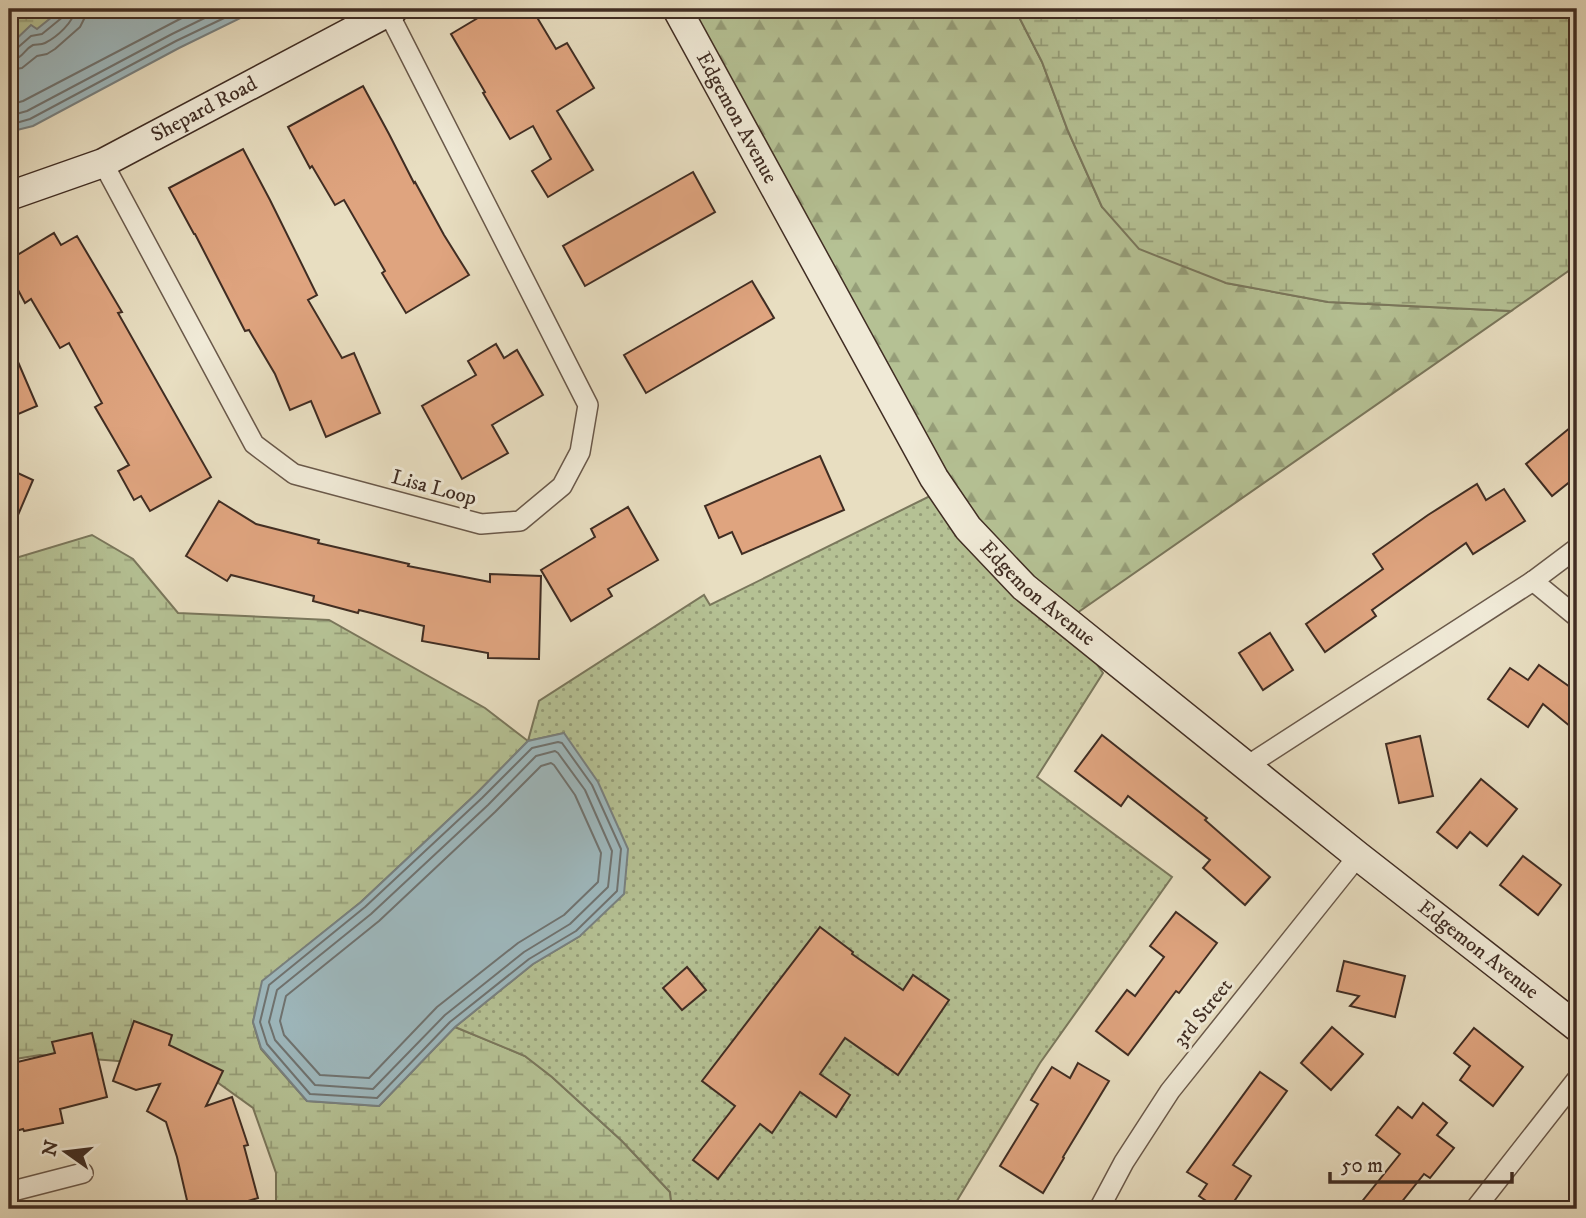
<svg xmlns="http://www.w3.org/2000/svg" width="1586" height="1218" font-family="'IM FELL DW Pica',serif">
<defs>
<pattern id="forest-firs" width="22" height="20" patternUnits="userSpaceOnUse" patternTransform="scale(1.75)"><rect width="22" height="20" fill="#b5c194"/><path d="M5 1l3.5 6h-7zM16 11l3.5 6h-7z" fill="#959d78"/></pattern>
<pattern id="wetland-marsh" width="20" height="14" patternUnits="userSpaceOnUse" patternTransform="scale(1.75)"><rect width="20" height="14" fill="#b5c194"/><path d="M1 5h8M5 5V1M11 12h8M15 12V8" fill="none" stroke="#959d78"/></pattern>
<pattern id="park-dots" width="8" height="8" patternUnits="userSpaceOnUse" patternTransform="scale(1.75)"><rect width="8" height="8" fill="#b5c194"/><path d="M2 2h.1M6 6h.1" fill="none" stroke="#959d78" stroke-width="1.8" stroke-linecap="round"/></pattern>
</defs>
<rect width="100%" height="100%" fill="#e8dec1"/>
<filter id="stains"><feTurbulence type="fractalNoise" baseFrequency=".00286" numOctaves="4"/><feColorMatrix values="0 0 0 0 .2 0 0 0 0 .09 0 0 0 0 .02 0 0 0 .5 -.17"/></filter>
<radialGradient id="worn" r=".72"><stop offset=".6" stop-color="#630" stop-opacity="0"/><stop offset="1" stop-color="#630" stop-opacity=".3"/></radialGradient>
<path fill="url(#forest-firs)" stroke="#7a775c" stroke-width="2" d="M692,9H1015L1042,62L1068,131L1102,207L1226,283L1328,302L1511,311L1077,613L1034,578L980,521L947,473Z"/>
<g fill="url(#wetland-marsh)" stroke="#7a775c" stroke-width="2">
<path d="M9,9H62L37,30L31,26L9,46Z"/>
<path d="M1015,9H1577V265L1511,311L1328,302L1226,283L1139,249L1102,207L1068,131L1042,62Z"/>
<path d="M92,535L133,559L178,613L329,620L485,708L528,741L477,793L361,902L263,981L253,1022L261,1049L307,1101L379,1106L455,1027L525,1056L552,1077L622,1141L670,1192L672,1209H276V1173L253,1108L196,1067L40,1055L9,1060V560Z"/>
</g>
<path fill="url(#park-dots)" stroke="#7a775c" stroke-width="2" d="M930,496L1094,660L1103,673L1037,777L1172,877L1040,1063L952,1209H672L670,1192L622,1141L552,1077L525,1056L455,1027L533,964L580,936L564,733L528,741L539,701L704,595L710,605Z"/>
<g fill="#9eb9bf" stroke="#788181" stroke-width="2">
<path d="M62,9H259L179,48L33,126L9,132V46L31,25L37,29Z"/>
<path d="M564,733L598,782L628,849L624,894L580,936L533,964L455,1027L379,1106L307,1101L261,1048L253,1022L262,981L361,902L477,793L528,741Z"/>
</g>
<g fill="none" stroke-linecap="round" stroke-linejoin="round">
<g stroke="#6f7371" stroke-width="2">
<path d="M9,51L15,50L31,36L42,34L64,16L66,9"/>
<path d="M9,60C24,59 23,50 33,45C37,44 41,45 45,43C57,37 74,22 75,9"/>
<path d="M9,70L22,68L37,56L47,54L55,49L80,27L85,17L86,9"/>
<path d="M9,105L23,101L199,9"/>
<path d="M9,116L27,111L172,34L223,9"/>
<path d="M9,125L30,119L176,41L243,9"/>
<path d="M558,742L562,743L592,785L621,849L617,891L576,931L529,959L450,1022L377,1098L310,1094L267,1044L260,1022L269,985L365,907L482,798L532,748Z"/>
<path d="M555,751L558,753L585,790L612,851L608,887L570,924L524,952L445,1015L373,1089L315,1085L275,1040L269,1022L277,990L371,914L488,805L536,756Z"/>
<path d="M551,763L554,765L575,795L601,853L598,882L564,915L518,943L437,1007L369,1078L320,1075L284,1035L280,1021L286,996L379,921L495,812L541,766Z"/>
</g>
</g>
<g fill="#dfa47f" stroke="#402d23" stroke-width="2">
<path d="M493,9H532L556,49L567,43L594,88L557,111L593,170L548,197L532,171L551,159L533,126L510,139L483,93L485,92L451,34Z"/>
<path d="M363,86L389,134L414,183L415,182L444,235L469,275L406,313L382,273L385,271L344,200L335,205L312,166L310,168L288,127Z"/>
<path d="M243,149L270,200L317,295L308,300L342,358L354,353L380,413L326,437L311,401L290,410L275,374L249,330L245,331L195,234H194L169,188Z"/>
<path d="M693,172L715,212L585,286L563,246Z"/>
<path d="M54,233L61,245L77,236L122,312L118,313L211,477L150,511L141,496L134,500L118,471L129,465L95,407L102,403L69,343L60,348L31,299L25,303L9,273V260Z"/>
<path d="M752,281L774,318L646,393L624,355Z"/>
<path d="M9,341L37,406L9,418Z"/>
<path d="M496,344L504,358L517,350L543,395L492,425L508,453L462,479L422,406L476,375L468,361Z"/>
<path d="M1577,422V476L1552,496L1526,464Z"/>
<path d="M820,456L844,510L742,554L732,532L719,538L705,506Z"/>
<path d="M9,469L33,480L9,536Z"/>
<path d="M1477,484L1486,500L1504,489L1525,521L1473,554L1466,543L1372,610L1376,616L1325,652L1306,624L1383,569L1373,554L1428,515Z"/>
<path d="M219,501L256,524L319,540L318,543L409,564L408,566L490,582V574L541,576L539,659L488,658V653L422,641L424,626L359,610L358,613L313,601L314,596L231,575L227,581L186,556Z"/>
<path d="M628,507L658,560L608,589L612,596L571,621L541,570L595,537L591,529Z"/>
<path d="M1270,633L1293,670L1263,690L1239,653Z"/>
<path d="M1539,665L1577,692V732L1543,704L1528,727L1488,699L1510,668L1528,680Z"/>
<path d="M1102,735L1207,818L1205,820L1270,877L1245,905L1203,868L1210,860L1128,796L1121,806L1075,771Z"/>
<path d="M1420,736L1433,796L1399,803L1386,744Z"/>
<path d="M1481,779L1517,809L1487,846L1470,832L1457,848L1437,832Z"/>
<path d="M1523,856L1561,885L1538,915L1500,885Z"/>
<path d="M1176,912L1217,943L1179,993L1176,991L1128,1055L1096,1031L1127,990L1135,996L1164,957L1150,946Z"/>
<path d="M820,927L853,952L852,954L903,990L913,975L949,1000L898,1075L845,1038L820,1074L850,1095L836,1117L800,1092L772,1133L760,1124L718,1179L693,1160L735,1106L702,1081Z"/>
<path d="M1344,961L1405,976L1395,1017L1350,1006L1359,996L1337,991Z"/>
<path d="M687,967L706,990L682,1010L663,988Z"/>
<path d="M134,1021L172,1035L169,1045L223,1071L206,1106L232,1097L248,1145L244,1146L258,1198L222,1209H189L177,1157L166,1122L147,1111L160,1084L136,1090L113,1081Z"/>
<path d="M1332,1027L1363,1054L1331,1090L1301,1063Z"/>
<path d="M1474,1028L1523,1067L1493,1106L1460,1080L1470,1066L1454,1053Z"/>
<path d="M92,1033L107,1097L60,1109L63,1123L24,1131L23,1129L9,1133V1064L55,1053L52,1042Z"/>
<path d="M1078,1063L1109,1081L1063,1157L1064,1158L1043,1193L1000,1166L1038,1104L1031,1100L1052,1067L1070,1078Z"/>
<path d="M1260,1072L1287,1091L1233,1165L1251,1176L1229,1209H1218L1199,1196L1207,1184L1187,1172Z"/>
<path d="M1423,1103L1447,1123L1437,1135L1454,1148L1430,1178L1424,1174L1396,1209H1356L1400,1154L1376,1135L1398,1107L1412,1118Z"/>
</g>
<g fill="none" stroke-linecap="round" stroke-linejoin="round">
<defs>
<g id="street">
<path d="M103,163L254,444L294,474L481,524L520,521L562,486L580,452L588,405L388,12"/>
<path d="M1533,581L1577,617"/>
<path d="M1247,766L1533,581L1577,548"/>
<path d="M9,1192L83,1173"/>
<path d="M1099,1209L1124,1162L1170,1091L1358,856"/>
<path d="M1475,1209L1577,1079"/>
</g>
<g id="secondary">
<path id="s1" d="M677,9L934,478L968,528L1024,587L1358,856L1577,1027"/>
<path id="s2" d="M9,196L103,163L394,9"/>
</g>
</defs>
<use href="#street" stroke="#6a594a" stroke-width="22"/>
<use href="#secondary" stroke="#402d23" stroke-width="31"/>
<use href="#street" stroke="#f0ead7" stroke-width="19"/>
<use href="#secondary" stroke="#f0ead7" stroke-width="28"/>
</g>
<g text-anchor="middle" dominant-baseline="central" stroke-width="6" stroke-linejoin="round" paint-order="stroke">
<g font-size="21" fill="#402d23" stroke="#f0ead7">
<text stroke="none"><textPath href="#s2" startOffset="214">Shepard Road</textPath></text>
<text stroke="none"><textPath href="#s1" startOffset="124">Edgemon Avenue</textPath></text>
<text transform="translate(434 488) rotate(15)">Lisa Loop</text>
<text stroke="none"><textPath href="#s1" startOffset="691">Edgemon Avenue</textPath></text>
<text stroke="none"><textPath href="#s1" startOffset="1258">Edgemon Avenue</textPath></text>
<text transform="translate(1203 1013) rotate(-51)">3rd Street</text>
</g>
</g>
<rect width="1586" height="1218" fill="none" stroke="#e8dec1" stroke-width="35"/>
<rect x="10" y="10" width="1565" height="1197" fill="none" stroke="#402d23" stroke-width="3.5"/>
<rect x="18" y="18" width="1551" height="1183" fill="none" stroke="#402d23" stroke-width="2"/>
<g transform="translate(66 1152) rotate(284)" stroke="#f0ead7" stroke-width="5" paint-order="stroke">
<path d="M0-5L12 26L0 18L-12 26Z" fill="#402d23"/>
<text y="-10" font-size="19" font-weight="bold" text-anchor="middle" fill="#402d23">N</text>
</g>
<path d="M1330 1172v10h182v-10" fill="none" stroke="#402d23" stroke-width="3.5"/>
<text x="1341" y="1172" font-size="21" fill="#402d23" stroke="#f0ead7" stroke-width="5" paint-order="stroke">50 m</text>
<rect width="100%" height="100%" filter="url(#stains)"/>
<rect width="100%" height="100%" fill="url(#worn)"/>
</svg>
